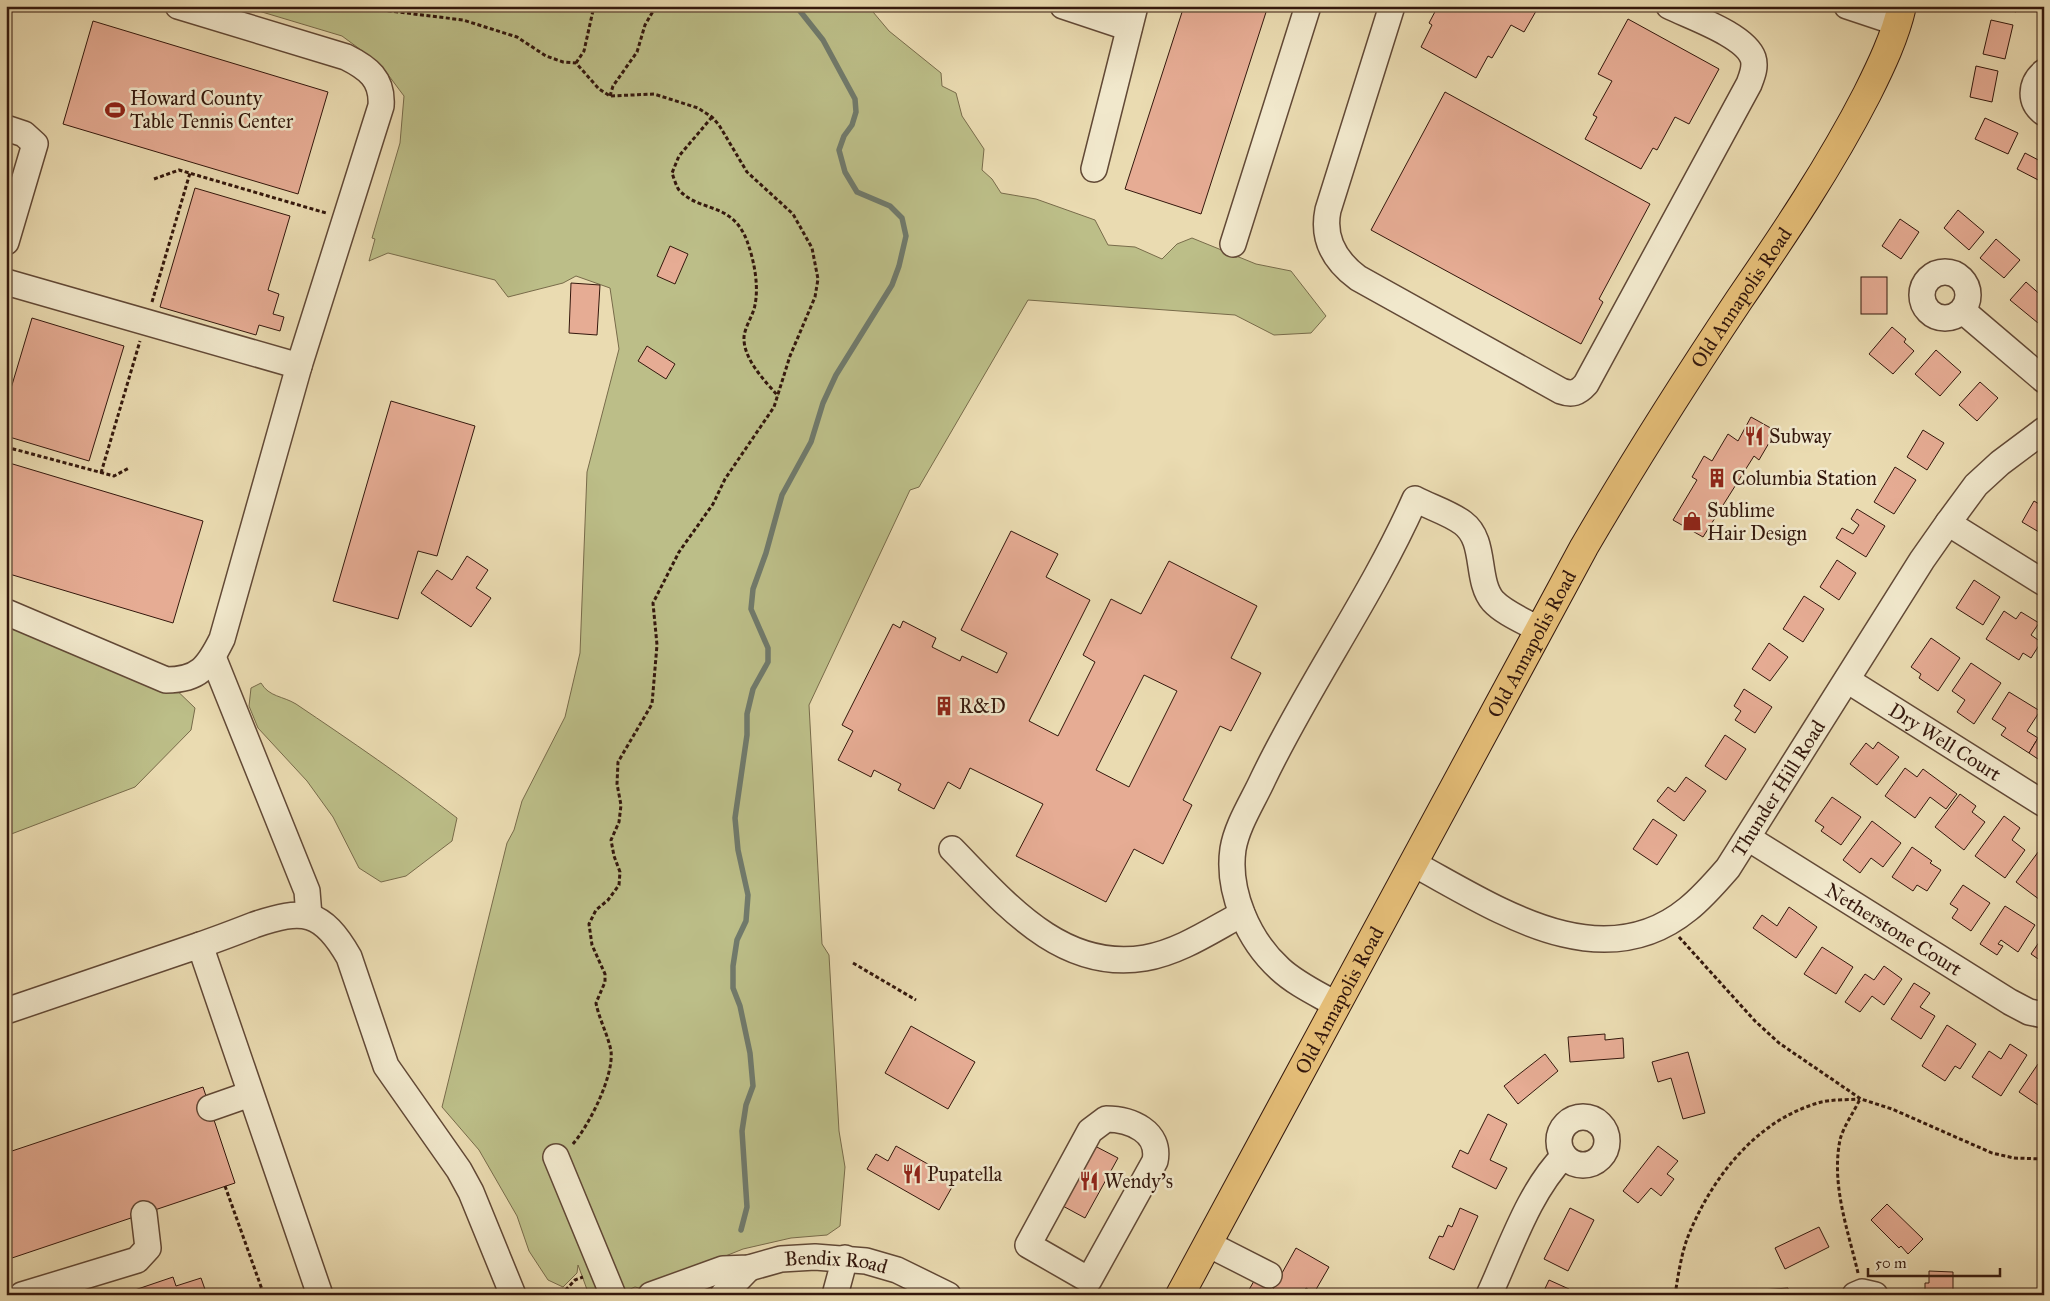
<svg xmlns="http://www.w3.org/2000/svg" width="2050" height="1301" font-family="'IM FELL Great Primer',serif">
<rect width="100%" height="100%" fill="#eadbb1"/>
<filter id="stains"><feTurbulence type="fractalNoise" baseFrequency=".004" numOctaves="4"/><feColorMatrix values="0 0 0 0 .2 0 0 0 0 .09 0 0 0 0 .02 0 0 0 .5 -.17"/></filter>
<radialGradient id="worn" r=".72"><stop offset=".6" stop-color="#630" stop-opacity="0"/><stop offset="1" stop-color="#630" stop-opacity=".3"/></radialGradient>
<g fill="#bcbe88" stroke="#786b4a">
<path d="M242,6H868L889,31L941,73L942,86L956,93L962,116L984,149L982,170L992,179L1001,193L1036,199L1095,220L1108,245L1135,247L1162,259L1177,244L1192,238L1256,264L1291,271L1326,316L1311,333L1274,335L1235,315L1028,300L919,487L910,490L809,705L822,944L829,955L839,1131L845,1167L840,1226L827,1235L791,1238L743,1249L643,1289L635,1287L616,1295H589L578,1265L577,1273L563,1287L548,1280L529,1251L517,1216L479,1150L442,1107L507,843L514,830L522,801L565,717L580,653L587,472L619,349L610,288L576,276L563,283L508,297L495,280L388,253L369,261L375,239L372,238L400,143L404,96L380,64L342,36Z"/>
<path d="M6,612L166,680L195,708L191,730L135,787L6,836Z"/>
<path d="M261,683C269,697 283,696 296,704C351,741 405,778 457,818L452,841L406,876L381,882L359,868L333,817L307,781L258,728L249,706L251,688Z"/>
</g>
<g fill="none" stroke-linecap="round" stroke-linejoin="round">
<path stroke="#707a6c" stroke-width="5.5" d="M741,1230L747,1207L742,1131L746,1105L753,1086L750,1053L740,1006L733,988V966L737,940L746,921L748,895L738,850L735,818L747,735V714L753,689L768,662V648L751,609L753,589L766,553L782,495L811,442L823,403L836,375L892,285L899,266L906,236L902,218L890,206L857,192L845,172L839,150L844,136L852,125L856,112L855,99L823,40L796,6"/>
</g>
<g fill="#e6ac94" stroke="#34180d" fill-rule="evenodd">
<path d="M1184,6H1268L1201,214L1125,189Z"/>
<path d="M1438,6H1539L1524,32L1511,25L1492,58L1488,56L1476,78L1421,47L1432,25L1429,23Z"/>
<path d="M1995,6H2018L2016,12Z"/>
<path d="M1628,19L1719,69L1689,124L1675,117L1657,150L1653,148L1641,169L1585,139L1597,117L1593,115L1612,81L1598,74Z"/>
<path d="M1991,20L2013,25L2005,59L1983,54Z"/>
<path d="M93,21L328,92L298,194L63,124Z"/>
<path d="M1976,66L1998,71L1992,102L1970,97Z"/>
<path d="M1445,92L1650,204L1599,299L1603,302L1581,344L1371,230Z"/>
<path d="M1985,118L2018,133L2008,154L1975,139Z"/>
<path d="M2025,153L2044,163V183L2017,169Z"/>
<path d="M195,188L290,216L268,290L279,294L273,314L284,317L280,331L259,325L256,335L160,307Z"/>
<path d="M1958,210L1984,232L1969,250L1944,228Z"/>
<path d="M1900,219L1919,232L1901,259L1882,246Z"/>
<path d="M1996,239L2020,260L2004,278L1980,258Z"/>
<path d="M670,246L688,254L675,284L657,276Z"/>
<rect x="1861" y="277" width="26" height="37"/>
<path d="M2026,282L2044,298V316L2038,323L2010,300Z"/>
<path d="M571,283L600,285L597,335L569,333Z"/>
<path d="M32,318L124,346L89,461L6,436V405Z"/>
<path d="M1892,327L1906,339L1904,342L1914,351L1893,374L1869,354Z"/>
<path d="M647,346L675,364L666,379L638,361Z"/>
<path d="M1936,350L1961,372L1940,396L1915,374Z"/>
<path d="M1980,382L1998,398L1977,421L1959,405Z"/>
<path d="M391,401L475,426L437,556L418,551L398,619L333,601Z"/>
<path d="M1751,417L1776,431L1759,460L1754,456L1703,537L1673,520L1697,480L1692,477L1704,456L1712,461L1728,434L1738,441Z"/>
<path d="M1923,430L1944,443L1927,470L1907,457Z"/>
<path d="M6,462L203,521L173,623L6,573Z"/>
<path d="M1895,467L1916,480L1894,514L1874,502Z"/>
<path d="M2034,501L2044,507V535L2022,522Z"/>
<path d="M1857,509L1885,526L1866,557L1836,538L1842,528L1853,534L1859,525L1851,519Z"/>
<path d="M1011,531L1058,554L1046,577L1090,600L1029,721L1058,736L1095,662L1083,655L1111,599L1141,614L1169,561L1257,606L1231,658L1261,673L1231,731L1220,726L1183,800L1192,805L1163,864L1134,849L1106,902L1016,856L1043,804L970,768L960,789L948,782L934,809L898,790L901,784L874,770L871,777L838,760L853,731L842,725L893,624L900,628L903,621L936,638L932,647L960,661L962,656L997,673L1007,653L961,630ZM1144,675L1177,691L1129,787L1096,770Z"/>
<path d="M467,556L488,570L476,588L491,598L471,627L421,593L437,570L452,580Z"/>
<path d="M1837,560L1856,573L1839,600L1820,587Z"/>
<path d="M1974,580L2000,597L1983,625L1956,608Z"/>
<path d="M1804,596L1824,609L1803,642L1783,629Z"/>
<path d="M2004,611L2016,619L2021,612L2039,623L2031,635L2041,642L2031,658L2023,653L2019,660L1986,639Z"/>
<path d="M1931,638L1960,658L1938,691L1919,678L1921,674L1911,667Z"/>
<path d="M1769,643L1788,657L1770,681L1752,669Z"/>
<path d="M1971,663L2001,683L1974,724L1957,712L1965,700L1952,691Z"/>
<path d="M1744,689L1772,707L1755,733L1735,720L1741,711L1734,706Z"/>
<path d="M2009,692L2040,711L2027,731L2038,738L2029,753L2001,735L2006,728L1992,719Z"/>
<path d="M1725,735L1746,749L1726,780L1705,766Z"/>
<path d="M2038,738L2044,742V763L2029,753Z"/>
<path d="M1878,742L1899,757L1877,785L1850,764L1866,743L1873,749Z"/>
<path d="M1905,768L1917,777L1923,769L1957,794L1946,809L1930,797L1915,818L1885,796Z"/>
<path d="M1686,777L1706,791L1684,821L1657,801L1668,787L1675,792Z"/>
<path d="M1960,794L1976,806L1972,812L1985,822L1964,850L1935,827Z"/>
<path d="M1832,797L1861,817L1841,845L1821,831L1824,827L1815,821Z"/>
<path d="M2004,816L2020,828L2012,840L2025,850L2005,878L1975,856Z"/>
<path d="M1653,819L1677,835L1657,865L1633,849Z"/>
<path d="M1872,821L1901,843L1883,867L1871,858L1860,873L1843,860Z"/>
<path d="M2044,844V903L2016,882Z"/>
<path d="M1912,847L1932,861L1930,863L1941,870L1927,891L1917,885L1913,891L1892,877Z"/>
<path d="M1963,885L1990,903L1971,931L1952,918L1958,909L1950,904Z"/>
<path d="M2005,906L2035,925L2018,952L2001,940L1998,944L2003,946L1997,955L1980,944Z"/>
<path d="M1789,907L1817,927L1796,958L1753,928L1762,915L1777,926Z"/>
<path d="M2044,935V963L2031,954Z"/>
<path d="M1822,947L1853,967L1836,994L1804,974Z"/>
<path d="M1884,966L1902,979L1884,1005L1872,996L1860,1012L1845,1002L1865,974L1874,980Z"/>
<path d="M1914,983L1930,993L1920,1007L1935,1016L1921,1039L1891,1019Z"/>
<path d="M1947,1025L1976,1044L1960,1069L1955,1066L1945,1081L1922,1066Z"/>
<path d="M911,1026L975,1062L948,1109L885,1073Z"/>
<path d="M1605,1034V1040L1623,1038L1624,1058L1570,1062L1568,1037Z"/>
<path d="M2010,1044L2027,1055L2001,1096L1972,1077L1989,1051L2001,1059Z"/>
<path d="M1688,1052L1705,1113L1683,1119L1671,1078L1658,1082L1652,1062Z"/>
<path d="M1545,1054L1558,1071L1518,1104L1504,1086Z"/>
<path d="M2038,1064L2044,1068V1109L2019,1092Z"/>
<path d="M203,1087L235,1183L6,1260V1153Z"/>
<path d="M1488,1114L1507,1124L1490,1160L1507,1168L1496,1189L1452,1167L1460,1150L1468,1154Z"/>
<path d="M1093,1145L1118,1158L1085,1218L1061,1205Z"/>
<path d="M896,1146L956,1180L939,1210L867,1169L876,1154L888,1161Z"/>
<path d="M1658,1146L1678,1161L1667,1174L1674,1179L1661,1196L1651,1188L1638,1203L1623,1191Z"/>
<path d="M1887,1204L1923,1239L1908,1254L1901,1246L1899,1248L1871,1220Z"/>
<path d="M1460,1208L1478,1216L1454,1270L1429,1258L1439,1236L1443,1237L1448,1225L1452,1227Z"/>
<path d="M1570,1208L1594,1220L1568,1271L1544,1259Z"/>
<path d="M1819,1227L1829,1247L1785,1269L1775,1248Z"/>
<path d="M1296,1248L1329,1267L1314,1293L1306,1288L1302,1295H1246L1254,1281L1272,1291Z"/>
<path d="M1929,1271L1953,1272V1295H1925V1283H1929Z"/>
<path d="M173,1277L176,1286L201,1278L207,1295H120Z"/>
<path d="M1549,1280L1569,1289L1566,1295H1542Z"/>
<path d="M1788,1288L1789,1295H1761V1290Z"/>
</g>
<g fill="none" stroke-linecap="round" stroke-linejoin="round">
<defs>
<g id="minor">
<path d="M1063,6L1129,28"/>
<path d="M1392,6L1328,210C1322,239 1335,261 1358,278L1561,391C1572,395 1578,393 1586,384L1749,84C1752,76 1756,67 1753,58C1745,35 1691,17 1669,6"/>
<path d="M1847,6L1898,23"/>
<path d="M2044,72C2030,84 2029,102 2044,113"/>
<path d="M6,128L24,134L35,144L6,242"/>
<path d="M1094,169L1135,6"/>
<path d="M1233,244L1308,6"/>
<circle cx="1945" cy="295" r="23"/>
<path d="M6,282L299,366"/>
<path d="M1963,311L2044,380"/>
<path d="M1948,523L2044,583"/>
<path d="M6,612L166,680C199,680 208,667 222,639L299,366L381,106C383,79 368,68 346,57L178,6"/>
<path d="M213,657L307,891L309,916"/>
<path id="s1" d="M1847,680L2044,804"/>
<path id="s2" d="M1748,838L2010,1002L2029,1012L2044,1015"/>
<path d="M952,849C1005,903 1061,972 1145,958C1180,952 1212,930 1242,914"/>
<path id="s3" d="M1414,864C1494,907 1600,981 1688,909C1703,897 1715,883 1728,868L1922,560L1948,523L1976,485L2000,463L2044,430"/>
<path d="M200,945C218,939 236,932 254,925C303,908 322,910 349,957L386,1066L459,1170L471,1192L513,1295"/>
<path d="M1337,1005C1318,994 1296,984 1280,969C1248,940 1227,891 1233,849C1237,825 1253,801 1263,779C1309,683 1372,596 1415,499C1430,507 1450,513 1463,523C1487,541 1475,580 1493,601C1504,613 1524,621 1538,629"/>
<path d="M6,1011L200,945L320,1295"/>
<path d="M210,1108L250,1094"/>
<circle cx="1583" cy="1141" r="24"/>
<path d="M1106,1119C1131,1119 1161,1132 1155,1161L1089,1280L1028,1245L1090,1131Z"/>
<path d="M556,1157L613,1295"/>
<path d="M1208,1244L1269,1275"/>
<path d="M22,1295L137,1260L148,1248L144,1214"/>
<path id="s4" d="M651,1295L723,1269L749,1268L781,1259L815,1257L866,1261L897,1270L948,1295"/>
<path d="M723,1295L749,1268"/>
<path d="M835,1295L845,1258"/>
<path d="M1489,1295C1510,1250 1529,1191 1564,1156"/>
<path d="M1855,1295L1862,1292L1875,1295"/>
</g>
<g id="major">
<path id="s5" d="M1180,1295L1584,547C1633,463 1685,381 1739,300C1785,233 1830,166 1867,94C1881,66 1895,37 1902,6"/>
</g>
</defs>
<use href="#minor" stroke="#624936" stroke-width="28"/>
<use href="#major" stroke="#34180d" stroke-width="30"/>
<g stroke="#34180d" stroke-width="3" stroke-dasharray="4 2.5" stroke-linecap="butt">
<path d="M349,6L463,20L517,37L546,56L563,62L576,63L599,89L610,96L654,94L698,108L712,117L719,125L747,172L793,214L812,248L818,279L815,297L790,356L774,407L725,479L713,504L679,552L653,603L657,645L652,704L618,762L617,784L621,805L619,822L611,840L614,856L620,872L619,885L608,900L596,910L589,924L592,945L605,974V982L596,1003C599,1019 608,1035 611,1051C614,1076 589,1126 572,1145"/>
<path d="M576,63L584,51L594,6"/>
<path d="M610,96L613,86L637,52L645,25L656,6"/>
<path d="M712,117L679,156L672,173C674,178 676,186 679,190C700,213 732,201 747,241C754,260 759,285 755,305C753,316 745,326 744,337C743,359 765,381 778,396"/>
<path d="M154,179L179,170L326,213"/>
<path d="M152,302L190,173"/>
<path d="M6,447L114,476L129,468"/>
<path d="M101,473L140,341"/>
<path d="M1679,937L1755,1021L1779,1043L1861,1099L1892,1109L1992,1153L2014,1158L2044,1159"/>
<path d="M853,963L916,1000"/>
<path d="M225,1186L264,1295"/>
<path d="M1858,1273C1848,1230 1831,1185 1840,1140C1843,1127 1854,1112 1860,1099"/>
<path d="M561,1295L575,1280L583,1277"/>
<path d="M1675,1295C1678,1276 1681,1256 1687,1239C1710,1180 1755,1121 1818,1103C1831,1099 1847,1100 1860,1099"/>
</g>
<use href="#minor" stroke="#f1e8cc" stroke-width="25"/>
<use href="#major" stroke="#e5be78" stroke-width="28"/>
</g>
<defs>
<symbol id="stadium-bare" viewBox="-9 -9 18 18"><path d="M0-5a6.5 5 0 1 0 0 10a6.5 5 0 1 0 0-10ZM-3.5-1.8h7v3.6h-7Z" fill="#8f2418" stroke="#f1e8cc" stroke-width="2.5" paint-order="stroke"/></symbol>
<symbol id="restaurant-bare" viewBox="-9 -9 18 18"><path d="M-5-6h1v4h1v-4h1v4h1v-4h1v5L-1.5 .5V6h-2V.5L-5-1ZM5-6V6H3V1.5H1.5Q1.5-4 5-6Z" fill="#8f2418" stroke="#f1e8cc" stroke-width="2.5" paint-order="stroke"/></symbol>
<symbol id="building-bare" viewBox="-9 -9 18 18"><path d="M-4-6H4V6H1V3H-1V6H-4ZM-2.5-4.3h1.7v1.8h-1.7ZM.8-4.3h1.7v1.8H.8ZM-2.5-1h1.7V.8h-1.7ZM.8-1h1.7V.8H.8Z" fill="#8f2418" stroke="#f1e8cc" stroke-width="2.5" paint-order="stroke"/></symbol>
<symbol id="shop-bare" viewBox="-9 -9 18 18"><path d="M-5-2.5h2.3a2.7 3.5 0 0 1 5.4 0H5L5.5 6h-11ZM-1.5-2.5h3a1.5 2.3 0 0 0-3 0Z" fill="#8f2418" stroke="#f1e8cc" stroke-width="2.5" paint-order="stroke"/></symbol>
</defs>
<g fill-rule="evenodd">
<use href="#stadium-bare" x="101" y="96" width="28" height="28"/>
<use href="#restaurant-bare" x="1740" y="422" width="28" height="28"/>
<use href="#building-bare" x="1703" y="464" width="28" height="28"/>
<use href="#shop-bare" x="1678" y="507" width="28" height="28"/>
<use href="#building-bare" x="930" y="692" width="28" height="28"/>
<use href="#restaurant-bare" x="898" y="1160" width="28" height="28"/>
<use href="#restaurant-bare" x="1075" y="1167" width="28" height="28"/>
</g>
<g text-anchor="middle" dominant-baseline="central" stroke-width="5" stroke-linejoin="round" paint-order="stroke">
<g font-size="20" fill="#34180d" stroke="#f1e8cc" text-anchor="start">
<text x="130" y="98">Howard County<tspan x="130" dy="23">Table Tennis Center</tspan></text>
<text x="1769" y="436">Subway</text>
<text x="1732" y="478">Columbia Station</text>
<text x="1707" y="510">Sublime<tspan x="1707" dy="23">Hair Design</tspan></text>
<text x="959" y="706">R&amp;D</text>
<text x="927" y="1174">Pupatella</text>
<text x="1104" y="1181">Wendy's</text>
</g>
<g font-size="20" fill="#34180d" stroke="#f1e8cc">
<text stroke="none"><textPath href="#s5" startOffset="1145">Old Annapolis Road</textPath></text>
<text stroke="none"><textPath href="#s5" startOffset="740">Old Annapolis Road</textPath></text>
<text stroke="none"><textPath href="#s1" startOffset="116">Dry Well Court</textPath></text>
<text stroke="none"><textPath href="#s3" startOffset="449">Thunder Hill Road</textPath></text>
<text stroke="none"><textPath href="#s2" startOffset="172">Netherstone Court</textPath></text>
<text stroke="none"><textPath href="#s5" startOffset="335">Old Annapolis Road</textPath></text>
<text stroke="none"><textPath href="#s4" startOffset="191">Bendix Road</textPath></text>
</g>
</g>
<rect width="2050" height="1301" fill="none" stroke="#eadbb1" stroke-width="25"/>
<rect x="8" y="8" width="2035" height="1286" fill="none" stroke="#34180d" stroke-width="2.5"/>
<rect x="12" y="12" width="2025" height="1276" fill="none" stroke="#34180d"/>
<path d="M1868 1268v8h132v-8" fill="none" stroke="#34180d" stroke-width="2.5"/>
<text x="1875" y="1268" font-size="15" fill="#34180d" stroke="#f1e8cc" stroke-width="4" paint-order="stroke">50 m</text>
<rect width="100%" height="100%" filter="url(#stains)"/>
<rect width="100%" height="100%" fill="url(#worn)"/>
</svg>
